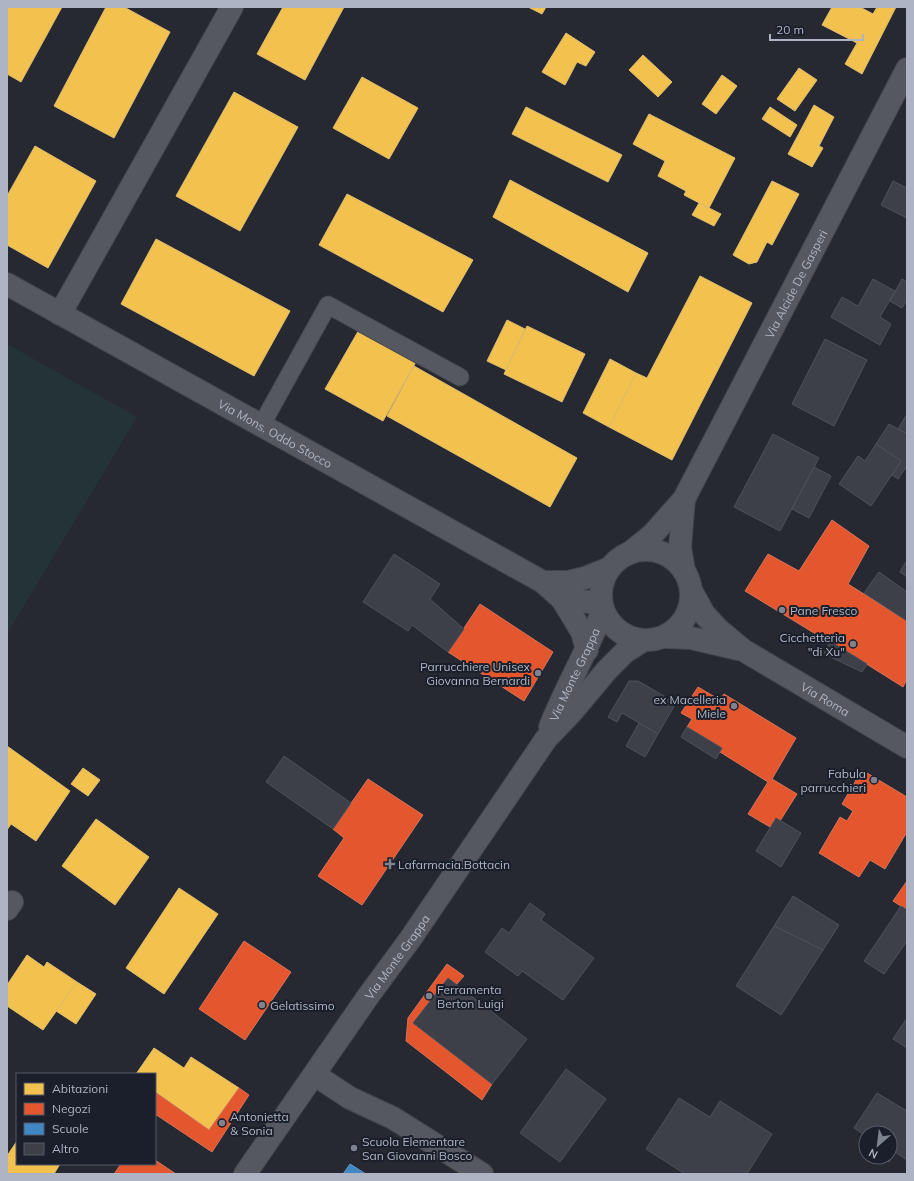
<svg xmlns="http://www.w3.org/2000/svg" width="914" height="1181" font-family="Mulish,sans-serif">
<rect width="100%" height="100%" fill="#262931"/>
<path fill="#243337" d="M7,344L137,417L7,634Z"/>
<g fill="#f2c14e" stroke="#debd71">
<path d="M7,7H62L21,82L7,74Z"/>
<path d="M106,7H124L170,32L114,138L54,106Z"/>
<path d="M283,7H344L305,80L257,54Z"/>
<path d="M528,7H546L542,14Z"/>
<path d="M832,7H860L873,14L877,7H896L862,74L845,64L857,43L822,25Z"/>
<path d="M566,33L595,52L586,66L577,62L565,85L542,72Z"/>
<path d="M643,55L672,82L658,97L629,70Z"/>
<path d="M799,68L817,80L795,111L777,99Z"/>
<path d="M722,75L737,86L716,114L702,104Z"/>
<path d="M362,77L418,108L389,159L333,128Z"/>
<path d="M234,92L298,127L240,231L176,196Z"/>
<path d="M814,105L834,117L819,146L823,148L812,167L788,154Z"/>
<path d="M526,107L622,155L608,182L512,134Z"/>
<path d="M770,107L797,125L790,137L762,119Z"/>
<path d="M649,114L735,158L709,208L684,195L686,191L658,176L665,161L633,144Z"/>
<path d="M35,146L96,181L48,268L7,245V196Z"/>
<path d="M510,180L648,253L628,292L493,217Z"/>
<path d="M772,181L799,194L772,245L767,242L757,262L749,264L733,255Z"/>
<path d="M347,194L473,260L443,312L319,245Z"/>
<path d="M699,203L721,214L714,226L692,215Z"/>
<path d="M156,239L290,311L254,376L121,304Z"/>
<path d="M700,276L752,303L672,460L609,427L636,373L647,378Z"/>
<path d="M507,320L525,329L506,370L487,361Z"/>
<path d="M527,326L585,354L562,402L504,374Z"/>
<path d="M360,328L417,360L383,421L325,389Z"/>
<path d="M610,359L636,373L609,427L583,413Z"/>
<path d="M414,366L577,458L550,507L387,416Z"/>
<path d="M7,746L70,791L36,841L11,824L7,830Z"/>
<path d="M83,768L100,780L88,796L71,784Z"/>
<path d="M96,819L149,857L115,905L62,866Z"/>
<path d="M179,888L218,914L164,994L126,968Z"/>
<path d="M27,955L44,967L47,962L77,982L43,1030L7,1006V985Z"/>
<path d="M77,982L96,994L76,1024L56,1011Z"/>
<path d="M154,1048L184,1068L191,1057L239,1088L209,1130L155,1092V1074H136Z"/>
<path d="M17,1141V1164H60L54,1174H7V1156Z"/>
</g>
<g fill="#e4572e" stroke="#d4735b">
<path d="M832,520L869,546L848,584L907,621V679L903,687L830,641L814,633L745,591L768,554L799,571Z"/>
<path d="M480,604L553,652L524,701L448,652Z"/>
<path d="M698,687L720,700L724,694L796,738L772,779L797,794L780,821L776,818L770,827L748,814L768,782L720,752L722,748L687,727L692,719L681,713Z"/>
<path d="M862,770L907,797V832L885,869L870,860L859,877L819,853L840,817L847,821L853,811L842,804Z"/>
<path d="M368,779L423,815L362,905L318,876L344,838L333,829Z"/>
<path d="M907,881V910L893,901Z"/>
<path d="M244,941L291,972L245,1040L199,1009Z"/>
<path d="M447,964L464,976L456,985L448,978L413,1023L492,1084L482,1100L406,1041L408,1018Z"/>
<path d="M239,1088L249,1095L212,1152L155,1114V1092L209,1130Z"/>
<path d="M155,1160L176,1174H114L121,1164H155Z"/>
</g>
<path fill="#3f88c5" stroke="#6095c4" d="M350,1164L366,1174H343Z"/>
<g fill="#3d4048" stroke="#4d5159">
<path d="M893,181L907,188V218L881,205Z"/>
<path d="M873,279L895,291L880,317L891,324L880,345L831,317L842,297L858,306Z"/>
<path d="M902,279L907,282V300L902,308L890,301Z"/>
<path d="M825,339L867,360L834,426L792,404Z"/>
<path d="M907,414V434L898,429Z"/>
<path d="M889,424L907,434V466L898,479L892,475L901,461L876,444Z"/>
<path d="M773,434L819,458L780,531L734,507Z"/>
<path d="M876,444L901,461L871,506L839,484L858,456L865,461Z"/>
<path d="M814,467L831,476L809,518L792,509Z"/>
<path d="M394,554L440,584L430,599L464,629L448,652L412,625L408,631L363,602Z"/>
<path d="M907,560V577L900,572Z"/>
<path d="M879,572L907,592V621L864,593Z"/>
<path d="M830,641L867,664L862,672L824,654Z"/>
<path d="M629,681H638L676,703L658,734L622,713L617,722L608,717Z"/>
<path d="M639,723L658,734L645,757L626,746Z"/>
<path d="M687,727L722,748L716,759L681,737Z"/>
<path d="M284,756L351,803L333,829L266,782Z"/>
<path d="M776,818L801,833L781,867L756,851Z"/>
<path d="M793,896L839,925L823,950L774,926Z"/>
<path d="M530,903L545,914L541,920L594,958L563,1000L522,971L518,976L485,952L502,928L509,933Z"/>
<path d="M901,906L907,910V941L884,974L864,961Z"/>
<path d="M774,926L823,950L781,1015L736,986Z"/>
<path d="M448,978L527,1039L492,1084L413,1023Z"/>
<path d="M907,1018V1048L893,1039Z"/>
<path d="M566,1069L606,1099L560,1162L520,1133Z"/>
<path d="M877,1093L907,1111V1160L895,1152L889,1162L880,1157H890V1133H866V1136L854,1128Z"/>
<path d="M679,1098L710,1117L720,1101L772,1134L747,1174H685L646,1149Z"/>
</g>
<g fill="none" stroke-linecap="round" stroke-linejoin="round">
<defs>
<path id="service" d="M261,426L328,305L460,377"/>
<g id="minor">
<path id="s1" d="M7,284L543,582L562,599L582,632L587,650"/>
<path d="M60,314L232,7"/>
<path d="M543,582H568L585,578L610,568"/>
<path d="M562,599L589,602L602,606"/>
<path d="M7,909L12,902"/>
<path d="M315,1075L350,1098L393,1118L482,1174"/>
</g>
<g id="tertiary">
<path d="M684,499L680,547L684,571"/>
<circle cx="646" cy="595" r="45"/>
<path id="s2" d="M630,553L653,534L684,499L907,69"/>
<path id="s3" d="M692,592L704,614L719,630L743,650L907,747"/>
<path d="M665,637L691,638L738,649"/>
<path id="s4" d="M550,727C566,687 588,650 603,610"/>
<path id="s5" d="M245,1174L369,995L411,938L546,739L571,713L607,670L625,652L644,640"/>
</g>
</defs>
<use href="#service" stroke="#42444a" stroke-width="19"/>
<use href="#minor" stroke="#42444a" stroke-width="24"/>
<use href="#tertiary" stroke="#42444a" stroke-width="24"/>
<use href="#service" stroke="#555860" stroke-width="17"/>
<use href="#minor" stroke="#555860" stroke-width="22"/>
<use href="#tertiary" stroke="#555860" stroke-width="22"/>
</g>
<g fill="#7e8390" stroke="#1a1f2b" stroke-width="1.5">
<circle cx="782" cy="610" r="4"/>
<circle cx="853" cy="644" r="4"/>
<circle cx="538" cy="673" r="4"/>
<circle cx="734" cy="706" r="4"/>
<circle cx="874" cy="780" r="4"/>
<path d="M388 858h4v4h4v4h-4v4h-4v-4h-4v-4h4z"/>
<circle cx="429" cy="996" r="4"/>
<circle cx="262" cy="1005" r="4"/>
<circle cx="222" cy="1123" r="4"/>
<circle cx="354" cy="1148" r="4"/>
</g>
<g text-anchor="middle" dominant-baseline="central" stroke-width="4" stroke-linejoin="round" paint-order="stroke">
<g font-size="12" fill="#aeb4c3" stroke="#1a1f2b">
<text stroke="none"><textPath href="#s2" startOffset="319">Via Alcide De Gasperi</textPath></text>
<text stroke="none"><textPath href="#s1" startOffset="307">Via Mons. Oddo Stocco</textPath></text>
<text stroke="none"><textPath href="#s4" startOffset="58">Via Monte Grappa</textPath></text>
<text stroke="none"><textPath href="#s3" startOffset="174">Via Roma</textPath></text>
<text stroke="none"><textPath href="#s5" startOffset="265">Via Monte Grappa</textPath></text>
</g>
<g font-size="12" fill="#aeb4c3" stroke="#1a1f2b" text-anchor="start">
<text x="790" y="610">Pane Fresco</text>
<text x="845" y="637" text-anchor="end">Cicchetteria<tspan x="845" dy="14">"di Xu"</tspan></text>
<text x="530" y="666" text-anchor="end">Parrucchiere Unisex<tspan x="530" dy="14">Giovanna Bernardi</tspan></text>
<text x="726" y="699" text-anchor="end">ex Macelleria<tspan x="726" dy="14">Miele</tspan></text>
<text x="866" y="773" text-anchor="end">Fabula<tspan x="866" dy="14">parrucchieri</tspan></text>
<text x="398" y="864">Lafarmacia.Bottacin</text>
<text x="437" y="989">Ferramenta<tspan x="437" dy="14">Berton Luigi</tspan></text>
<text x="270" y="1005">Gelatissimo</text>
<text x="230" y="1116">Antonietta<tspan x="230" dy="14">&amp; Sonia</tspan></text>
<text x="362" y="1141">Scuola Elementare<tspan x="362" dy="14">San Giovanni Bosco</tspan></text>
</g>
</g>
<rect width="914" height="1181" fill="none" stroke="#aeb4c3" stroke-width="16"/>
<rect x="16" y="1073" width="140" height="92" fill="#1a1f2b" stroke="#555b68"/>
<rect x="24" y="1083" width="20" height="12" fill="#f2c14e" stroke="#555b68"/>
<text x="52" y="1093" font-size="12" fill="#aeb4c3">Abitazioni</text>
<rect x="24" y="1103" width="20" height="12" fill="#e4572e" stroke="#555b68"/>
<text x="52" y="1113" font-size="12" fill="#aeb4c3">Negozi</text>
<rect x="24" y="1123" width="20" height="12" fill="#3f88c5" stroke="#555b68"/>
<text x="52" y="1133" font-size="12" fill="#aeb4c3">Scuole</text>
<rect x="24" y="1143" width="20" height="12" fill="#3d4048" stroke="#555b68"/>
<text x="52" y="1153" font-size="12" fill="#aeb4c3">Altro</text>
<g transform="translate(878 1145) rotate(208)"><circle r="19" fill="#1a1f2b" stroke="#555b68"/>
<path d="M0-3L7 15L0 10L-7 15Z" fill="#7e8390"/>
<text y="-6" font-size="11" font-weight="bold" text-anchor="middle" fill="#aeb4c3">N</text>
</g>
<path d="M770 34v6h93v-6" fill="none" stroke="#aeb4c3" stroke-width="2"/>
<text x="776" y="34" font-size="12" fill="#aeb4c3" stroke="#1a1f2b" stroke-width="3" paint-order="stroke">20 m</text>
</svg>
